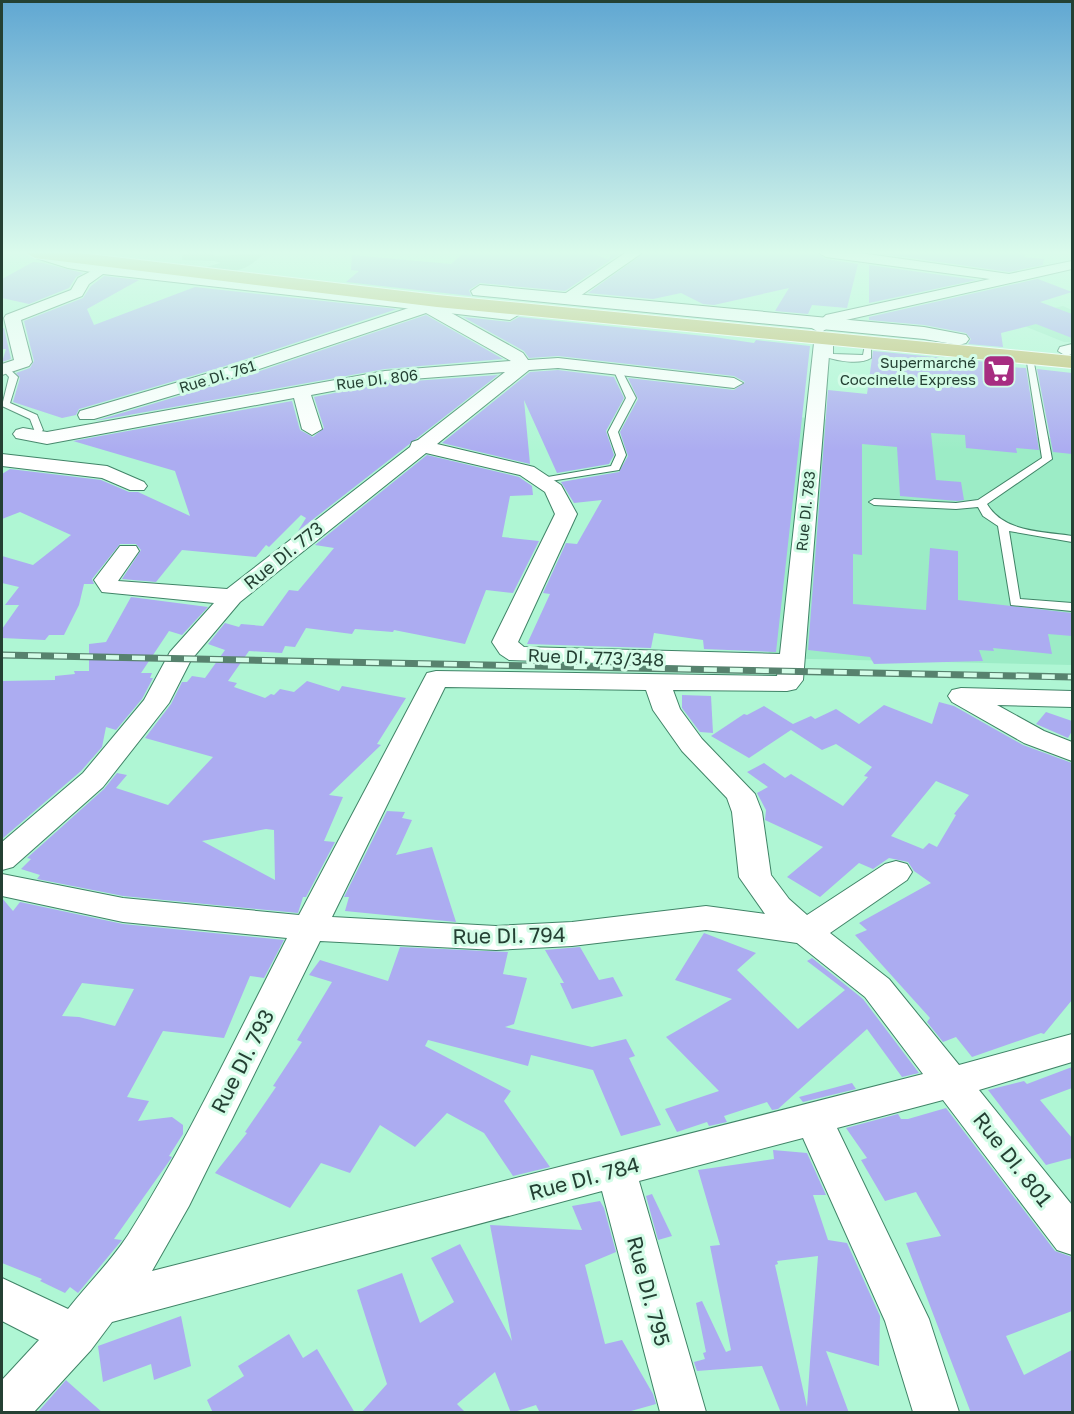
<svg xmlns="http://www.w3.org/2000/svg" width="1074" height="1414" font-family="'Golos Text',sans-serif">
<rect width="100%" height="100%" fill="#aff6d4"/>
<g fill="#9cecc6">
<path d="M1063,306L1072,310V342H1064L1007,319Z"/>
<path d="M797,417L1072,440V665L768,658Z"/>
</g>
<path fill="#86d4b0" d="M187,253H210L216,256L264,253C243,275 233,272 203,268L220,263L215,261L182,260V256Z"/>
<g fill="#acacf1" fill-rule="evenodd">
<path d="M463,253H592L609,260L611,253H621L565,291L480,283L469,290L471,296L346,282L359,271L351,270L352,255L451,264Z"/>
<path d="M644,253H817L826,259L858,264L847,308L812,305L808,314L775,311L789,288L714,305L703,304L681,293L653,299L588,293Z"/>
<path d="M877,253H1026L1024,257L1044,259L1043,265L1009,272Z"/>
<path d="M33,262L43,263L83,273L76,277L69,288L29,304L2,298V279Z"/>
<path d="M869,265L977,280L869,303Z"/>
<path d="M104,276L139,280L87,309L94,325L195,287L397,309L222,367L79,409L76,415L62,418L13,402L20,378L16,373L30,368L34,361L24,321L83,298L91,286Z"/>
<path d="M1041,278L1038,279L1072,292L1040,302L1072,314V338L1036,324L1001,333L1003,347L968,344L971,339L966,333L924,325L869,320V317Z"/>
<path d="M426,315L503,359L385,369L95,421L236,379Z"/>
<path d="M463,317L510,322L519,317L714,337L754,343L756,340L810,346L776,652L704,649L703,640L654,633L651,648L527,644L550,594L543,593L566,543L577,544L602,500L574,503L561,482L619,472L628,456L620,432L638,399L628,378L734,390L745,382L734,376L558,356L529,358L524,351Z"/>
<path d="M4,328L11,359L2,362L6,349H2V329Z"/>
<path d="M873,351L1007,364V367L1026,368L1039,450L1016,448L1017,453L966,448L965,435L931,433L936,480L961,482L964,500L957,501L900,496L897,447L862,444V555L853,554V604L926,610L930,548L958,551V600L1072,613V636L1048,634L1052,654L993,648L994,651L979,650L983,661L874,664L870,657L808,650L828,390L867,394Z"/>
<path d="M1037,369L1072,373V454L1053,452Z"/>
<path d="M558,370L614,377L624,398L606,431L614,455L609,464L557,473L524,400L530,464L442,443L530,372Z"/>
<path d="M498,375L298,531L306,518L301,515L269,547L266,545L256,557L182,550L156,582L122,579L141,550L136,544H120L92,579L94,584H84L79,605L64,635H49L45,640L2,638V629L19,605H5L19,587L2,583V556L33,565L71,535L20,512L2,519V474L10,469L101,480L129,492H138L190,516L175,471L73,441L292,401L300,430L313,437L324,428L314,397L385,383Z"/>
<path d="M427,455L519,477L532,486L533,495L510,496L502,537L539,541L513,593L486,590L465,644L394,630L393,632L355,629L352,634L306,628L295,647L285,646L282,653L249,651L228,681L237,683L234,687L265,698L271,694L274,695L280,689L294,692L307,681L339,691L342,686L406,698L377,744L381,745L329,795L343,797L324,841L335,842L306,897H303L298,913L123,896L37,879L40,875L21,869L31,859L27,858L104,789L117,773L127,775L116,788L168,805L213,757L145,738L171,704L182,682H187L192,676L205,678L225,650L208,644L225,623L239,627L241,624L263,626L289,590L298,591L334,548L315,545ZM266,829L274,830L275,880L202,841Z"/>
<path d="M131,597L208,607L182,635L169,631L141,673H152L150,678H153L142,699L116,730L106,727L102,747L81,771L2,839V681L55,680V676L75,674L74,671H89V644L106,642Z"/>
<path d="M682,695L711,696L713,733L700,732L682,708Z"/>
<path d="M939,702L954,706L1023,745L1072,763V1000L1044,1034L1041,1033L972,1057L956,1037L943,1042L927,1022L930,1018L855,935L867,930L859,923L931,883L914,871L908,862L889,858L873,869L859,863L820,897L787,877L823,847L765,820L766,810L757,793L768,787L747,772L764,763L785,778L791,774L843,806L868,777L864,776L872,767L836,744L822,750L791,730L749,758L711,736L744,714L747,715L764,706L793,724L811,716L815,719L836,709L859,724L884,705L932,724ZM936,781L969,795L954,814L956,815L937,847L929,843L923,849L891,836Z"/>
<path d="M1046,712L1072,721V731L1068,738L1036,724Z"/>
<path d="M387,811L405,812L402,818L412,820L396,855L432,847L456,922L345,911L349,897H344Z"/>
<path d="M2,898L13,911L20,902L123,924L284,940L264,978L250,976L224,1038L163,1031L127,1097L149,1101L138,1121L172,1117L183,1125V1134L169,1156L172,1157L170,1160L114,1239L122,1240L78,1293L70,1287L65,1293L40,1281L42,1279L2,1263ZM82,983L134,989L115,1026L79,1017L62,1016Z"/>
<path d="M704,933L756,953L737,970L798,1029L845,990L807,961L812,958L863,999L919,1073L902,1077L867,1029L778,1109L772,1110L767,1102L724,1116L727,1122L709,1126L707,1122L677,1132L665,1109L719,1091L666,1037L732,999L675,980Z"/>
<path d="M400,947L508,952L503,974L527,978L514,1024L505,1027L592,1047L626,1039L635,1056L629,1058L661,1125L621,1136L593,1070L531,1055L528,1066L428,1040L425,1046L511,1091L504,1101L550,1167L513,1176L484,1133L447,1113L415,1147L380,1125L350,1173L321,1163L290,1208L215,1173L247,1133L245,1132L276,1087L273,1086L302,1042L297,1040L332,982L309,975L320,960L388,981Z"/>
<path d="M580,947L599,980L613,977L623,996L572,1009L560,983H564L545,950Z"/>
<path d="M1072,1067V1088L1040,1100L1072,1138V1158L1046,1165L988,1090L1024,1081L1027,1084Z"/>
<path d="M852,1083L856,1089L803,1102L799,1097Z"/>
<path d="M946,1108L1055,1251L1072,1257V1311L1006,1336L1024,1375L1072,1350V1413H971L906,1243L941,1236L916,1192L885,1201L861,1160L867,1158L846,1128L898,1114L901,1119H908Z"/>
<path d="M773,1150L807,1153L826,1195H813L828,1240L847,1243L880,1316L879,1366L826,1351L849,1413H781L762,1366L697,1371L694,1362L705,1359L703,1353L706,1352L696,1303L702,1301L726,1352L731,1350L710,1246L720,1245L698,1170L774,1159ZM818,1256L811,1347L807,1407L775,1265L778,1264L777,1261Z"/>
<path d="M652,1194L672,1236L658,1240L646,1196Z"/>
<path d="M600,1201L604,1208L616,1252L585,1265L605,1344L622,1340L653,1394L656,1404L624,1413H540L536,1405L511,1413L495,1372L457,1404L466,1413H361L387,1384L357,1290L402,1273L420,1323L454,1302L431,1258L460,1244L512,1341L490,1225L582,1230L572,1206Z"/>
<path d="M181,1316L191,1366L154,1380L151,1364L103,1382L98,1346Z"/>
<path d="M289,1334L303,1358L317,1349L355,1413H213L207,1400L244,1376L238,1366Z"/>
<path d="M66,1380L68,1382L103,1413H37Z"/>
</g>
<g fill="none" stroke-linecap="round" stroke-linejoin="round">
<defs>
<g id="service">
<path d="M827,342H833V354L863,355L865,345H871V358C860,365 838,361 826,357Z"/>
<path d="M1026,356L1033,358L1052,459L987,504C1004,533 1043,531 1072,536V542L1009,531L1020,599L1072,603V611L1011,605L998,526L983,516L978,507L956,509L874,505L869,502L874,499L956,503L978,500L1042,458Z"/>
<path d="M6,366L18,377L10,403L37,415L43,430L41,432H35L30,419L2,406L9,377L2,369Z"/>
<path d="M618,368L622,371L636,398L618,432L626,455L619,470L538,483L537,481L542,478L611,466L616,455L608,432L626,398L614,371Z"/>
</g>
<g id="minor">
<path d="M625,253H642L570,303H560L557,300L560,297Z"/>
<path d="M819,253H860L1009,274L1072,261V269L837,322L820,333L812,328L826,315L990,279L826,257Z"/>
<path d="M103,265L110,269L89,284L82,296L21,320L32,362L29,366L2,375V364L14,360L4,318L6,315L71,290L78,278Z"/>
<path d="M430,301L523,353L528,360L558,358L734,378L743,383L734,388L558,368L529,370L437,444L534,467L561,485L577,514L518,642L524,647L780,654L814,343L822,338L830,343L803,680L796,689L787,691L673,690L680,709L702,739L755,794L762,812L771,875L789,899L807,915L885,864L896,861L907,864L912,872L907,880L830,933L889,979L959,1065L1072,1034V1062L979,1090L1072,1205V1255L1057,1250L943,1100L837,1128L929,1319L959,1412H913L885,1321L803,1138L639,1181L706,1412H660L602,1191L112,1322L91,1350L34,1412H2V1380L39,1340L2,1321V1278L68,1309C87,1285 111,1261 128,1235C188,1140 236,1037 287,938L123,922L2,896V874L123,898L299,915L427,673L436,671L777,676L778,669L509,660L500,654L492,642L555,514L545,492L520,475L426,453L240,602L191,660L169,703L103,787L13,867L2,870V842L83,773L144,700L170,652L214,603L102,592L94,580L120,546H136L139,551L118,581L227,589L410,447L412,442L418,440L505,372L385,381L311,395L322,429L312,435L302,429L294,398L47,444L16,438L13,434L16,430L23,428L47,432L385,371L511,361L426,313L235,377L94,419H80L78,415L80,411L223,369ZM445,687L646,690L653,710L682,751L727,798L732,812L739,877L765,914L706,906L572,922L496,926L332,917ZM706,930L797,943L865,997L923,1074L152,1271L189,1206L320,941L496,950L572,946Z"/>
<path d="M1072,344V354L1066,356L1058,351L1060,347Z"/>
<path d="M2,454L107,466L144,482L147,486L144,490H130L102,478L2,466Z"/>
<path d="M961,688L1072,691V707L997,705L1044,731L1072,742V761L1024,743L952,702L948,696L952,690Z"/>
</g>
<g id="tertiary">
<path d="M34,253H56L103,264L510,308L520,314L510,320L103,274L68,268L36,258Z"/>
<path d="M480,285L924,327L966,335L969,339L966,343L959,345L924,339L473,295L471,291Z"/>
</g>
<path id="primary" d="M26,253H80L437,295L1072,356V368L437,307L35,258Z"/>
</defs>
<use href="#service" stroke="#408467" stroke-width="2"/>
<use href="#minor" stroke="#408467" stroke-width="2"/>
<use href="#tertiary" stroke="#408467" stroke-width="2"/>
<use href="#primary" stroke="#fff" stroke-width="2"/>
<use href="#service" fill="#fff" fill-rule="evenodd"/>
<use href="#minor" fill="#fff" fill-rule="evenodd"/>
<use href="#tertiary" fill="#fff" fill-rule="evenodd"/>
<use href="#primary" fill="#c3bc6e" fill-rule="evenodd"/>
<defs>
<path id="rail" d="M2,655L1072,677"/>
</defs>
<use href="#rail" stroke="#57826e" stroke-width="7"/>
<use href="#rail" stroke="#d3fce7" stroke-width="4.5" stroke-dasharray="13" stroke-linecap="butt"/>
</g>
<linearGradient id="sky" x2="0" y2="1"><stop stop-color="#60a7d2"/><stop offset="0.56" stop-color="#dbfbec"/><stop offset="1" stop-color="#dbfbec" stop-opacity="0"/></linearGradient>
<rect width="1074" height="451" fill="url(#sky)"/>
<defs>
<symbol id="supermarket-square" viewBox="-11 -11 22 22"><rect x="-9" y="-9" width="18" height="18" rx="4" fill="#a72d81" stroke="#d3fce7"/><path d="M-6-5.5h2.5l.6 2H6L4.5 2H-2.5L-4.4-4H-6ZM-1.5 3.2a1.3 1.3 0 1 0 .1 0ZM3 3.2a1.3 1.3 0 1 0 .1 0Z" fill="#fff"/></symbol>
</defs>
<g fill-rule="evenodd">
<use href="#supermarket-square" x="980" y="352" width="38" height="38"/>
</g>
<g text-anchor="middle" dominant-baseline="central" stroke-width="6" stroke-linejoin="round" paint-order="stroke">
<g font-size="15" fill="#244033" stroke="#d3fce7" text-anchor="end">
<text x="976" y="362">Supermarché<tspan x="976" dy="17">Coccinelle Express</tspan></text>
</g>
<g font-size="15" fill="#244033" stroke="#d3fce7">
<text transform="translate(217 376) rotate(-17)">Rue DI. 761</text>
<text transform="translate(377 379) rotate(-7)">Rue DI. 806</text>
<text transform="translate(805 511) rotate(-84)">Rue DI. 783</text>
</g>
<g font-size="18" fill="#244033" stroke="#d3fce7">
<text transform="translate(283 555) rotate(-39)">Rue DI. 773</text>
<text transform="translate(596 657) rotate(2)">Rue DI. 773/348</text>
</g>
<g font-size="21" fill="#244033" stroke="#d3fce7">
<text transform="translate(509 935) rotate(-1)">Rue DI. 794</text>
<text transform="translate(242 1061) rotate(-63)">Rue DI. 793</text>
<text transform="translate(1013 1159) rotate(52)">Rue DI. 801</text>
<text transform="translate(584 1178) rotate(-15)">Rue DI. 784</text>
<text transform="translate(649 1291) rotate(75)">Rue DI. 795</text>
</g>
</g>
<rect width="1074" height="1414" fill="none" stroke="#244033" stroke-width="6"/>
</svg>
